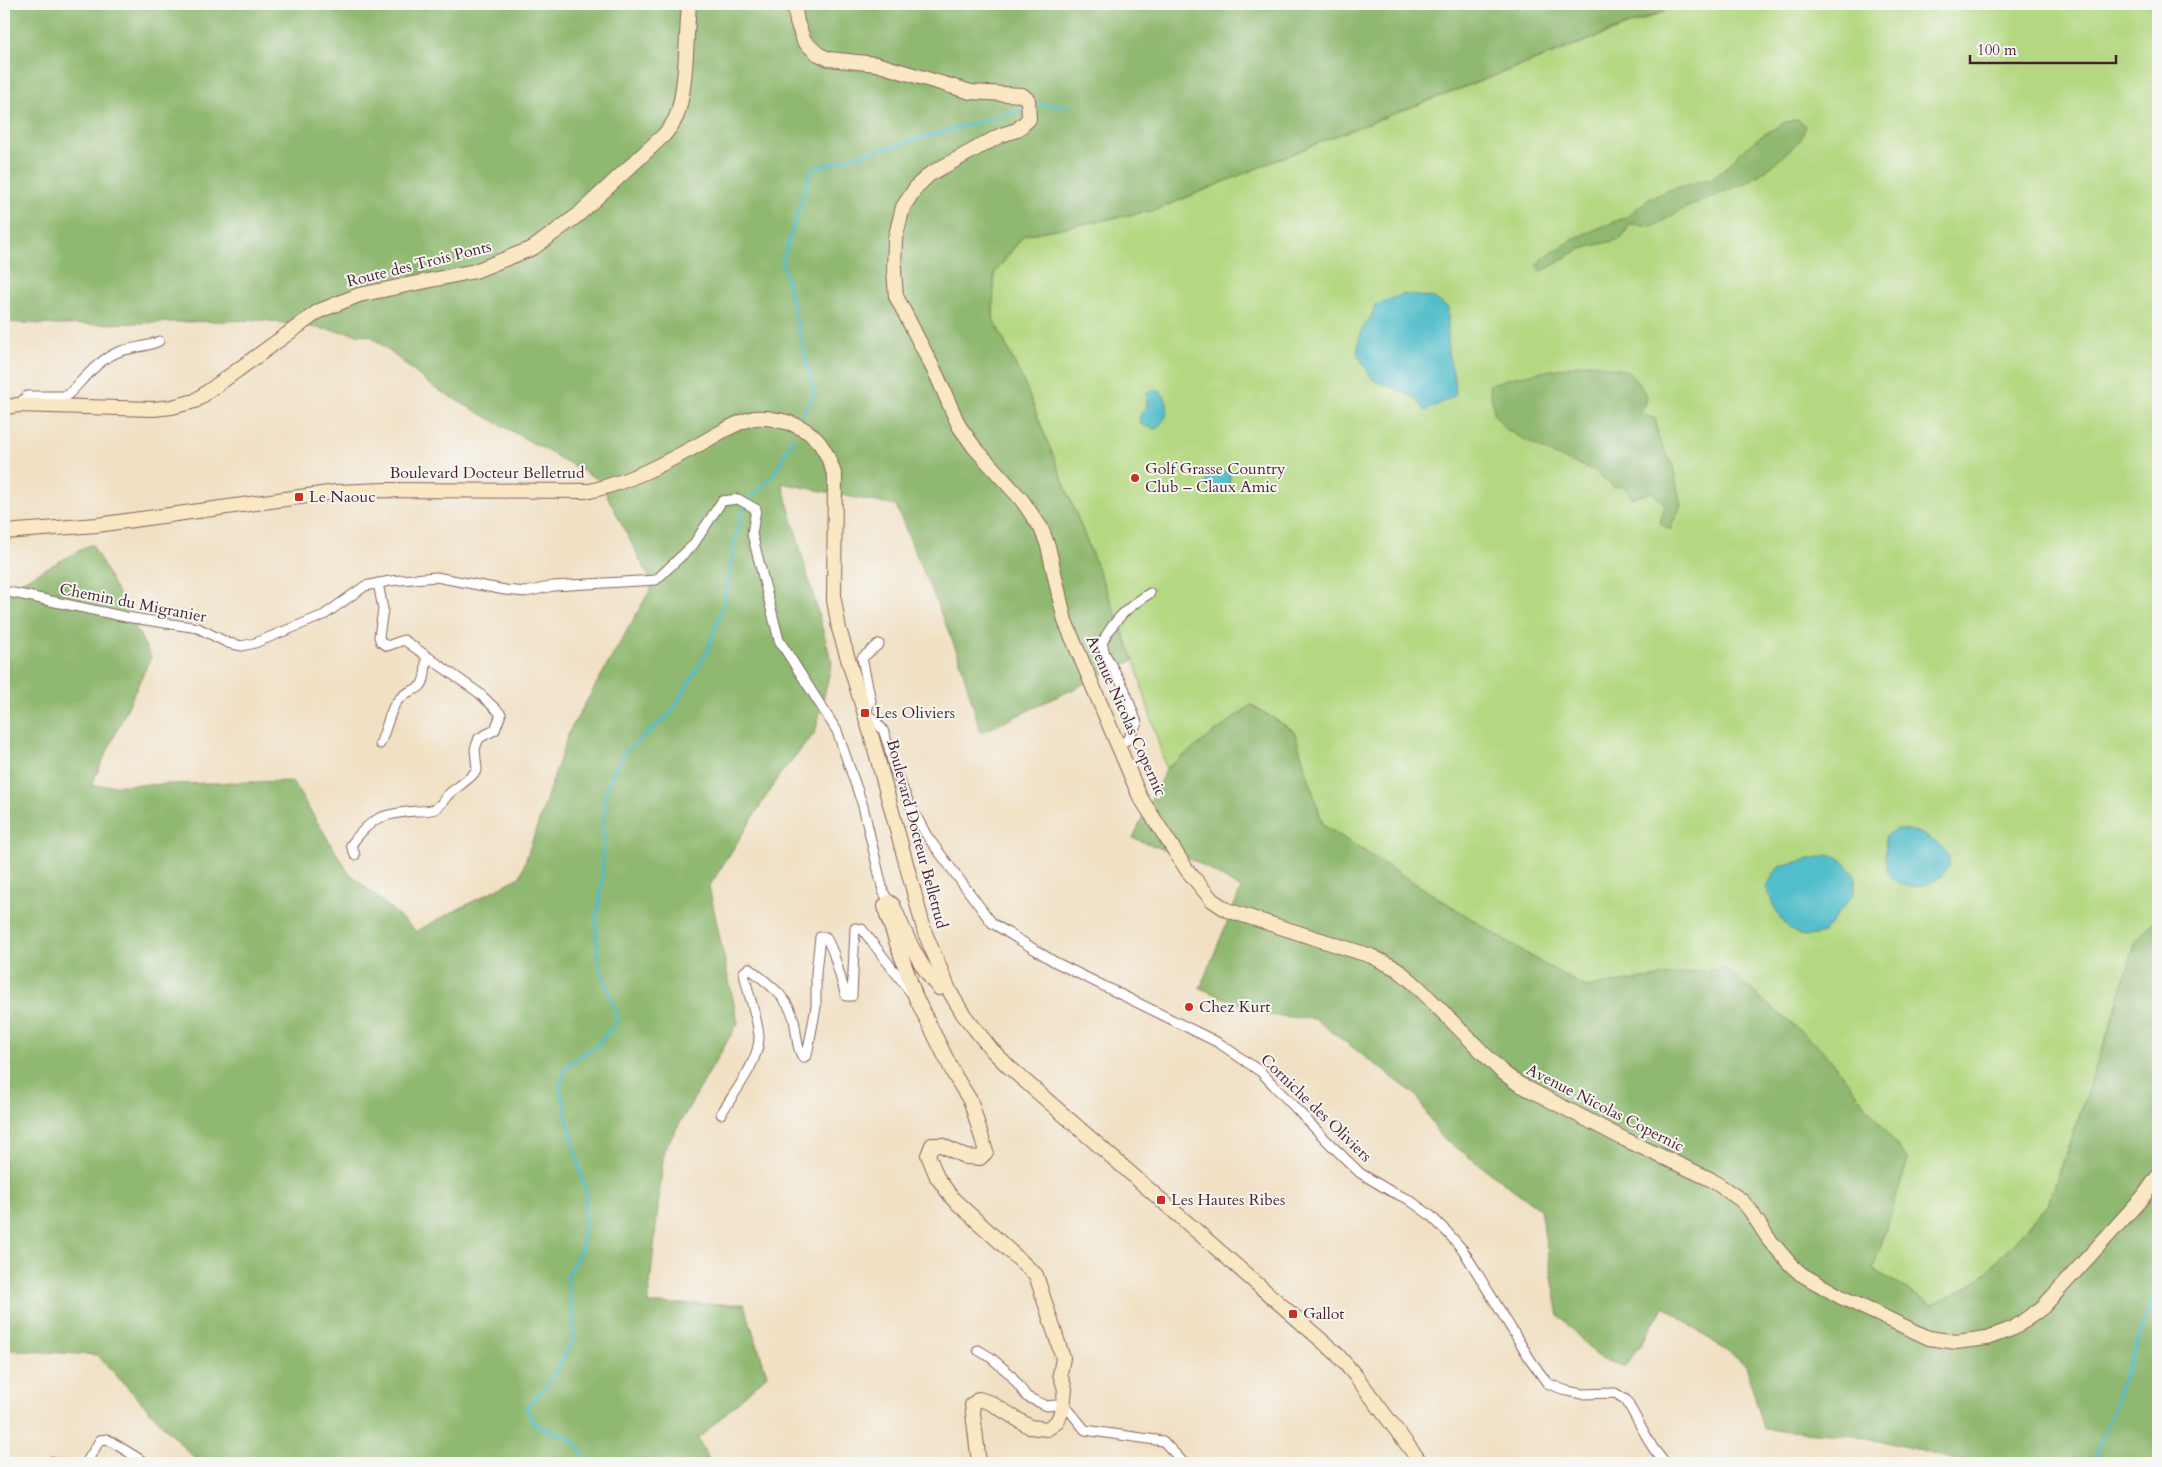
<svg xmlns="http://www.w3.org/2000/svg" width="2162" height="1467" font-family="Cardo,serif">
<rect width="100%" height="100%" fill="#f6f6f2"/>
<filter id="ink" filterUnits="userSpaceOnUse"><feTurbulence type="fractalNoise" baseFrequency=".02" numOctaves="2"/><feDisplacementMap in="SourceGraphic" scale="10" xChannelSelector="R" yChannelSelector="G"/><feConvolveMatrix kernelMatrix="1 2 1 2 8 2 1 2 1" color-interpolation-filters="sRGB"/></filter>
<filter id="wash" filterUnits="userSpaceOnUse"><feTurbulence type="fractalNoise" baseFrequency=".0096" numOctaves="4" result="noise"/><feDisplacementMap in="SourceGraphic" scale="20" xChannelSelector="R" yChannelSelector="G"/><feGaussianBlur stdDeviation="1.12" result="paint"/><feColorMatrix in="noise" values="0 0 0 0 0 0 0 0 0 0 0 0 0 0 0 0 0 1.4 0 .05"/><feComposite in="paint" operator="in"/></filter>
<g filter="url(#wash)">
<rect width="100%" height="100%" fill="#f1e0c3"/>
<path fill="#b4d881" stroke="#7f7c56" d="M1664,4H2158V917L2137,939L2107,1035L2048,1205L1979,1280L1932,1305L1873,1269L1908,1159L1725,968L1585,987L1533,958L1323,825L1294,731L1252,705L1166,769L1134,660L1025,385L993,318L994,274L1024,235L1156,210L1335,136L1664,12Z"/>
<g fill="#8fb86f" stroke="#6c6c4d">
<path d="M4,4H1664V11L1335,136L1156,210L1024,235L994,274L993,318L1025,385L1134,660L981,733L958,654L896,506L782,483L832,663L815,733L781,773L709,887L738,1023L664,1150L648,1304H744L767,1375L698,1439L711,1463H223L195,1459L97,1355L11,1350L4,1346V591L92,544L151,657L91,786L292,781L348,872L416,931L520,877L569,732L653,585L599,480L433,387L371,336L263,320L58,325L4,322Z"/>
<path d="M1798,119L1806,126L1801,139L1772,166L1748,182L1683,209L1654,226L1630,224L1621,239C1608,243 1592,245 1579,250C1565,257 1555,266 1541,271L1536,265L1548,254L1560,249L1570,240L1626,217L1646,201L1665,191L1712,178L1725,169L1738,154L1757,139L1783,123Z"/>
<path d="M1588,363L1628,371L1647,395L1641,414L1656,419L1658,437L1673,466L1681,506L1670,530L1660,523L1665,505L1652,492L1633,498L1623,486L1614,487L1595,471L1552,454L1507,430L1495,416L1489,385L1510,378Z"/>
<path d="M1251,705L1294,731L1323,825L1533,958L1585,987L1725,968L1824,1051L1908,1160L1873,1269L1932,1305L1979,1280L2048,1205L2107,1035L2137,939L2158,917V1463H1967L1867,1437L1764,1429L1746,1365L1664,1306L1626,1367L1600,1359L1559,1316L1540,1209L1439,1135L1417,1096L1315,1019L1266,1015L1200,988L1241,889L1197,862L1133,838L1166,769Z"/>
</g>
<g fill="#51becb" stroke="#4e6e7b">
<path d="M1404,294L1434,298L1448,308V353L1454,377L1455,396L1425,411L1414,397L1372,379L1357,353L1361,331L1372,315L1375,305Z"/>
<path d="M1155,389C1166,393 1170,406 1166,416C1164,421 1159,425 1156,429L1142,425C1136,417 1142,412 1147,407V392Z"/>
<path d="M1209,469L1231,473L1227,492L1205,487Z"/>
<path d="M1896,829C1914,829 1920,833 1935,842C1981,869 1902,910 1887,869C1884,860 1886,845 1886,835Z"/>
<path d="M1828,855L1841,859L1856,877L1853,895L1823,933C1818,934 1812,936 1807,936C1784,935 1773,905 1766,887L1779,866Z"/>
</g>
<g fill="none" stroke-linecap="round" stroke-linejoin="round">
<g stroke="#51becb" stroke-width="3">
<path d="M1031,108L1040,105H1070"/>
<path d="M802,416L814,392L782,262L811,169L1025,109"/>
<path d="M586,1463V1460L575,1441L534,1424L526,1408L549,1383L573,1340L574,1321L567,1277L582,1247L586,1194L560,1089L565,1067L598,1044L618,1020L598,960L596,922L602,881L604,807L609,779L625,752L671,713L706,654L724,603L734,544L745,503L775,473L793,438"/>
<path d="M2093,1463L2158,1284"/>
</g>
</g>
</g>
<g filter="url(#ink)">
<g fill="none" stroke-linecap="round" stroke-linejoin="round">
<defs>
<g id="street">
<path d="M17,405L27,396H67C83,380 99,358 121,351C134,347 147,347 159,341"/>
<path d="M4,591L126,617L198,628L228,643L242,646L255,643L324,615L365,586L390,581L436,577L505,590L526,592L553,586L656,580L693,545L722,501L738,499L756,509L752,534L779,640L837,731L863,806L883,891L889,902"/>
<path d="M879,644L862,658L871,701L865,713L875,720L883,730L889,747L893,766L909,803L927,836L992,923L1055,962L1219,1043L1261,1072L1326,1140L1360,1173L1392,1192L1408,1199L1430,1215L1448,1233L1463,1250L1530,1359L1547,1383L1567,1391L1582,1394L1615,1393L1626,1400L1653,1448L1665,1463"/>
<path d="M380,744C385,733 390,712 395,704C413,679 426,703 426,657"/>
<path d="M1117,746L1127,740L1137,723L1124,688L1105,654L1102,643C1114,619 1128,607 1150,593"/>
<path d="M355,855L351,845C371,817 382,814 416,811C421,811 430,811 435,809C442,805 445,797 451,792C460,785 469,780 477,770L475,749L479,738L495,730L501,714L479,693L404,640L387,646L381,642L379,637L383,609L378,583"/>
<path d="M721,1114C734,1093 760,1060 759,1036C757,1014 747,993 744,972L749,968C767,983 788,996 794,1020C797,1033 796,1047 803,1058L807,1055L816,1007V972L820,937H826L833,952L846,996H852L855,928L862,929L911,993"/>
<path d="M978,1350L990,1357L1010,1374L1027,1397L1047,1406L1064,1404L1085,1430L1163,1441L1183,1462"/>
<path d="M52,1461L57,1463"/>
<path d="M86,1463L100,1440L107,1439L146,1463"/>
</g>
<g id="secondary">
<path d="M794,4L797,22L804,41L818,54L829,59L876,64L971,92L1022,95L1028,100L1029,119L1017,130L1001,135L930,174L917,186L903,207L895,239L894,271L896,296L937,376L959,426L974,447L1021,499L1041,528L1048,546L1065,621L1140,797L1187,870L1212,900L1227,910L1371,956L1397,969L1416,985L1501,1071L1517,1083L1624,1139L1710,1179L1741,1200L1750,1210L1768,1238L1790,1264L1801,1274L1841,1297L1929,1338L1956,1342L1987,1338L2014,1328L2043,1307L2143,1197L2158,1176"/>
<path d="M4,408L17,405L153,409L172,407L195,401L319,311L359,295L475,271L533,248L578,215L664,135C670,128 676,120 678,112C687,82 686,36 689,4"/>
<path d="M4,532L97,525L336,492L385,490L590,491C629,482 663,464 698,445C715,436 732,424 750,419C758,417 769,418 777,420C812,426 826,445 835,477L834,600L839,629L872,738L925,933L950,992L963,1014L992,1050L1009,1067L1336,1353L1355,1375L1421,1463"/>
<path d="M947,986L939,988C918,965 905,933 893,905L889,902L885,906L887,915L916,998L955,1076L971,1102L986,1152L980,1158L966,1157L941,1145H932L928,1155L937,1177L953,1199L1036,1275L1063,1358L1060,1374L1065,1389L1063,1408L1057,1422L1047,1429L1030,1427L991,1403L979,1399L972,1405L979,1463"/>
</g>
</defs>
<use href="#street" stroke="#846360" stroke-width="11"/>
<use href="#secondary" stroke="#846360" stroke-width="16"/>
<use href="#street" stroke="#fff" stroke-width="9"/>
<use href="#secondary" stroke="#fae7c3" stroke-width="14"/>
</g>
</g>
<g fill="#c8321e" stroke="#f6f6f2" stroke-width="2">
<circle cx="1135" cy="478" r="5"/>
<rect x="294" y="492" width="10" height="10" rx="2.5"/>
<rect x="860" y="708" width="10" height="10" rx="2.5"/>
<circle cx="1189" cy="1007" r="5"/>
<rect x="1156" y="1195" width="10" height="10" rx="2.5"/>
<rect x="1288" y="1309" width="10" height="10" rx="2.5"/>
</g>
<g text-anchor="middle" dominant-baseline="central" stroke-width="4" stroke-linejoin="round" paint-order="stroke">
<g font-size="16" fill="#4a1f2b" stroke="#f6f6f2">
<text transform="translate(419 264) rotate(-14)">Route des Trois Ponts</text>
<text x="487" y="473">Boulevard Docteur Belletrud</text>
<text transform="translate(133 603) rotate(11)">Chemin du Migranier</text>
<text transform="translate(1126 716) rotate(66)">Avenue Nicolas Copernic</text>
<text transform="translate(917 834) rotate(75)">Boulevard Docteur Belletrud</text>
<text transform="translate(1316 1108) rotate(44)">Corniche des Oliviers</text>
<text transform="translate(1605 1108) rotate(27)">Avenue Nicolas Copernic</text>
</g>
<g font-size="16" fill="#4a1f2b" stroke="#f6f6f2" text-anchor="start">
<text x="1145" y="469">Golf Grasse Country<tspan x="1145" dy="18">Club – Claux Amic</tspan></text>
<text x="309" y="497">Le Naouc</text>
<text x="875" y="713">Les Oliviers</text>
<text x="1199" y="1007">Chez Kurt</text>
<text x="1171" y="1200">Les Hautes Ribes</text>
<text x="1303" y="1314">Gallot</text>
</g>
</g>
<rect width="2162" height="1467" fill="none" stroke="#f6f6f2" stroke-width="20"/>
<path d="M1970 55v8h146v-8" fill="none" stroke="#4a1f2b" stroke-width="2.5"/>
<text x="1977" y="55" font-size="15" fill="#4a1f2b" stroke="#f6f6f2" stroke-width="4" paint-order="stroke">100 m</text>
</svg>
